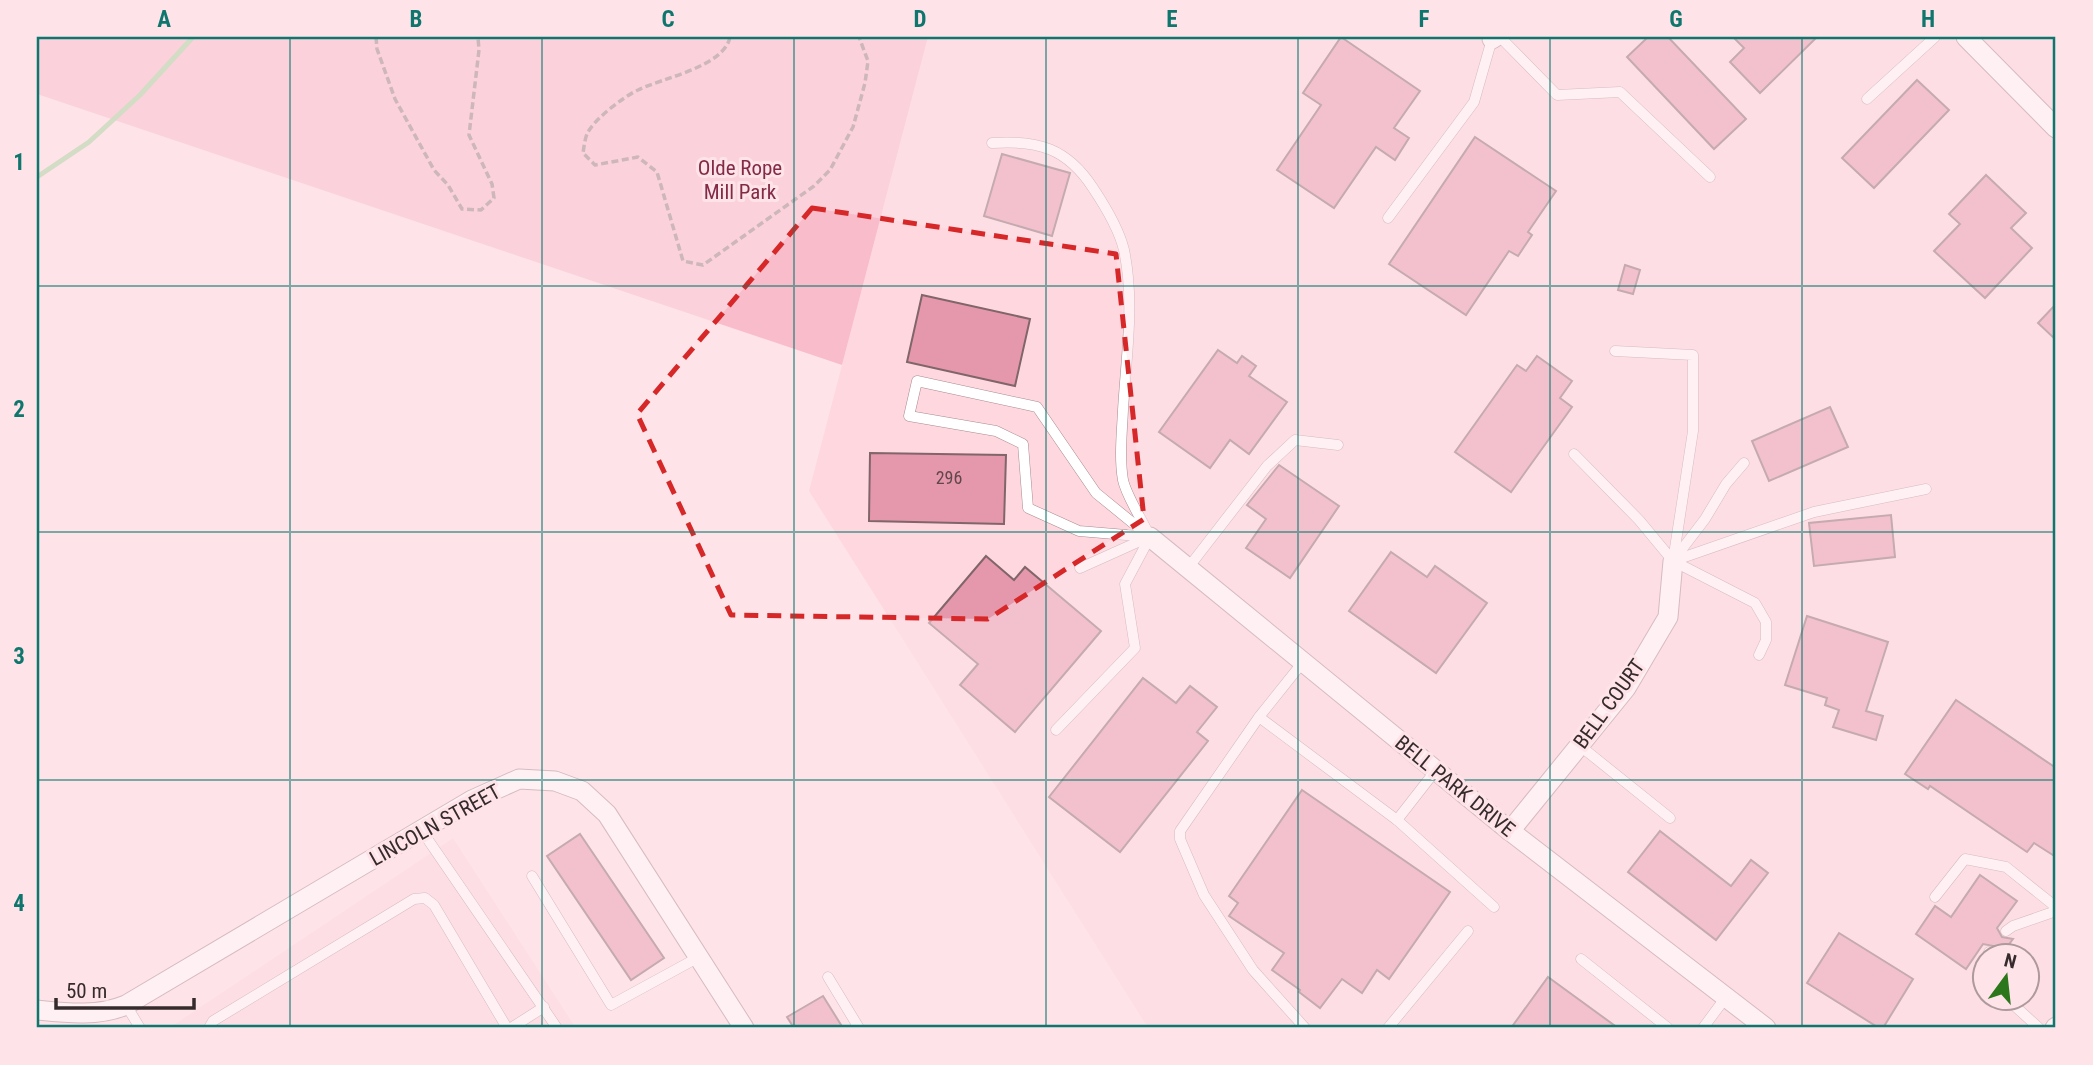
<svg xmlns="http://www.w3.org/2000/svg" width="2093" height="1065" font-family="'Roboto Condensed',sans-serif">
<rect width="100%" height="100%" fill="#fee4e9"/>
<g fill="#ffd7df" fill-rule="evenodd">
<path d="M928,37H2056V1028H1148L809,491ZM1984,956H2026V998H1984Z"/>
<path d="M453,838L576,1028H169Z"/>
</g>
<path fill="#f9bcca" d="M37,37H928L842,365L37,94Z"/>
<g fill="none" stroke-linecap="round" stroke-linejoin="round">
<path stroke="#a1d298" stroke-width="5" d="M37,177L89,142L140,95L193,37"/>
</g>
<g fill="#e598ab" stroke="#80656b" stroke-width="2">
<path d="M1341,37L1420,91L1394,128L1409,138L1395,160L1376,147L1334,208L1277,170L1321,105L1303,93Z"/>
<path d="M1648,37H1668L1746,119L1714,149L1627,57Z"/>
<path d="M1733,37H1817L1760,93L1730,62L1744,48Z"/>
<path d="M1917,80L1949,110L1874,188L1842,158Z"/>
<path d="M1475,137L1556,191L1528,232L1532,235L1518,256L1509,251L1466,315L1389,264Z"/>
<path d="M1002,154L1070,173L1052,236L984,216Z"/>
<path d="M1986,175L2026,213L2011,228L2032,248L1985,298L1934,251L1960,224L1949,214Z"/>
<path d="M1625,265L1640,270L1633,294L1618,290Z"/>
<path d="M922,295L1030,319L1015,386L907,362Z"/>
<path d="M2056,304V340L2038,323Z"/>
<path d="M1218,350L1237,363L1242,356L1256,366L1249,376L1287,402L1249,454L1230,440L1210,468L1159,432Z"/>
<path d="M1537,356L1572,381L1560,398L1572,407L1511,492L1455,452L1517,365L1526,371Z"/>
<path d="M1830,407L1848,447L1769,481L1752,441Z"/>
<path d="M870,453L1006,455L1004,524L869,521Z"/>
<path d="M1279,465L1339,506L1290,578L1246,548L1266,519L1247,505Z"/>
<path d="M1891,515L1895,557L1814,566L1809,523Z"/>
<path d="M1391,552L1427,577L1435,566L1487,603L1436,673L1349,611Z"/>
<path d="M986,556L1014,580L1025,567L1101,631L1015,732L960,685L978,664L929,623Z"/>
<path d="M1807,616L1888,642L1866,711L1883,716L1876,740L1833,727L1839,710L1825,705L1827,698L1785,685Z"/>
<path d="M1143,678L1176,703L1190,686L1217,707L1197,732L1208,741L1120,852L1049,797Z"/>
<path d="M1956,700L2056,768V857L2034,843L2027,852L1930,786L1928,789L1905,774Z"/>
<path d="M1302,790L1450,892L1389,979L1377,970L1362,993L1342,979L1320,1008L1299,992L1300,990L1272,970L1284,953L1229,916L1238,903L1229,896Z"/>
<path d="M1660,831L1731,886L1751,860L1768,873L1716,940L1628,872Z"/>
<path d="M580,834L664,958L631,980L547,856Z"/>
<path d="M1980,875L2017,901L1997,928L2002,937L2013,939L2000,956L1996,954L1994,946L1983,944L1966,969L1916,934L1935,906L1951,917Z"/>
<path d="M1839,933L1913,979L1883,1028H1879L1807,983Z"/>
<path d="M1548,977L1618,1028H1511Z"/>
<path d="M823,996L843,1028H794L787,1017Z"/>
</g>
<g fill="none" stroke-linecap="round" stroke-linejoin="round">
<defs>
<g id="lane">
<path d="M1500,37L1557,95L1620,92L1710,177"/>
<path d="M1867,99L1935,37"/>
<path d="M992,143C1038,140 1067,148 1093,188C1105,206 1119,229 1124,250C1135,302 1126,358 1123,410C1122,432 1119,458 1123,480C1126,495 1141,518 1148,533"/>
<path d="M1388,218L1474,102L1492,39"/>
<path d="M1615,351L1693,355V431L1673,561"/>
<path d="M917,381L1037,407L1096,493L1150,537L1079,531L1028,508L1023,444L996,431L909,416Z"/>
<path d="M1574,454L1639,520L1673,561L1755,603L1766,622V640L1759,655"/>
<path d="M1676,557L1705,519L1726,484L1744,463"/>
<path d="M1673,561L1814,512L1926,489"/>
<path d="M1080,568L1149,537"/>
<path d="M1188,568L1267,466L1295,440L1338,445"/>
<path d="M1303,662L1259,717L1180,831V839L1204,895L1253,970L1305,1028"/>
<path d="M1259,717L1397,820L1436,770"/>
<path d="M1056,730L1135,648L1125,584L1150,537"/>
<path d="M1579,745L1670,818"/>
<path d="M1397,820L1494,907"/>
<path d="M422,831L557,1028"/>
<path d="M532,876L611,1005L699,957"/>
<path d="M1935,897L1965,859L2006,867L2056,907"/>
<path d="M2006,931L2013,926L2056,911"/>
<path d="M1988,956L1989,952"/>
<path d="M1581,959L1668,1028"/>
<path d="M1984,967V969"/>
<path d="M828,977L859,1028"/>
<path d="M2006,998L2039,1028"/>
<path d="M126,1005L140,1028"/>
<path d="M209,1028L213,1021L414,899L425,898L434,905L507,1028"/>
<path d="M511,1028L544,1007"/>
<path d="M1388,1028L1468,931"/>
<path d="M1703,1028L1726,997"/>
</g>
<g id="street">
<path d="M1966,37L2056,128"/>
<path d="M1492,39L1495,37"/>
<path d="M1150,537L1510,831L1766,1028"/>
<path d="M1510,831L1626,688L1668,617L1673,561"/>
<path d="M37,1010C66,1013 98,1017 126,1005L472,800L519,779L555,781L582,791L607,814L744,1028"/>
<path d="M2055,1028L2056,1027"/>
</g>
</defs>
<use href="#lane" stroke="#a78b91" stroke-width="11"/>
<use href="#street" stroke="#a78b91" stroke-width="21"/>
<g stroke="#928083" stroke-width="3.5" stroke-dasharray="7 3.5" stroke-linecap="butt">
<path d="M376,37L377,49L395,99L434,170L448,185L462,209L481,210L494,198L492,184L469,135L479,50L478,37"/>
<path d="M730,37C724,67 662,78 638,90C623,97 596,118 588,132C585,137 584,147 583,153L595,165L638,157L657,172L683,261L703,265L814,186L830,170L853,127L865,83L868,61L859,37"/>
</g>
<use href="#lane" stroke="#fff" stroke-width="10"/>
<use href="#street" stroke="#fff" stroke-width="19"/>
</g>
<path d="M0 0H2093V1065H0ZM812,208L1116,254L1144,519L988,619L731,615L637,414Z" fill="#fee4e9" fill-opacity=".55" fill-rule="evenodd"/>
<path fill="none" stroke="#d62828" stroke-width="5" stroke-dasharray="14 9" stroke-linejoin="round" d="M812,208L1116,254L1144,519L988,619L731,615L637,414Z"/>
<path fill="none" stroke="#0f766e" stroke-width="2" stroke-opacity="0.55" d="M290,37V1028M542,37V1028M794,37V1028M1046,37V1028M1298,37V1028M1550,37V1028M1802,37V1028M37,286H2056M37,532H2056M37,780H2056"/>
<g text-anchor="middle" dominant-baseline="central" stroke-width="6" stroke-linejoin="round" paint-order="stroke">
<g font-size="18" fill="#61464c">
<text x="949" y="477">296</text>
</g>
<g font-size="21" fill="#832a47" stroke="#fee4e9">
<text x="740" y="168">Olde Rope<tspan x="740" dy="24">Mill Park</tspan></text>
</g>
<g font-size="21" fill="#352a2c" stroke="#fee4e9">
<text transform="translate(1609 704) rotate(-54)">BELL COURT</text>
<text transform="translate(1455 786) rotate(39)">BELL PARK DRIVE</text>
<text transform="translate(435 825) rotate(-29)">LINCOLN STREET</text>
</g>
</g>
<rect width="2093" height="1065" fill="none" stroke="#fee4e9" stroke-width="77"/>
<g transform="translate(2006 977) rotate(15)"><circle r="33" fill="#fee4e9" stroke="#ae9a9d" stroke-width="2"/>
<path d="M0-5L12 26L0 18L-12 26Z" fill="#2c761b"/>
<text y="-10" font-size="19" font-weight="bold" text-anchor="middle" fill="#352a2c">N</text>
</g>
<path d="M56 998v10h138v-10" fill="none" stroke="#352a2c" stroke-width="3.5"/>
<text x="66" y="998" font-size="21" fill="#352a2c" stroke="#fee4e9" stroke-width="5" paint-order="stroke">50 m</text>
<rect x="38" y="38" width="2016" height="988" fill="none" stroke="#0f766e" stroke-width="2.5"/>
<g font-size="23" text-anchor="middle" font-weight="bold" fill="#0f766e">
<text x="164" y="27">A</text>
<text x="416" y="27">B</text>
<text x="668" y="27">C</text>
<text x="920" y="27">D</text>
<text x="1172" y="27">E</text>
<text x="1424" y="27">F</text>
<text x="1676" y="27">G</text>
<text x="1928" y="27">H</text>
<text x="19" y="170">1</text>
<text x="19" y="417">2</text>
<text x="19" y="664">3</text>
<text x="19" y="911">4</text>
</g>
</svg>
